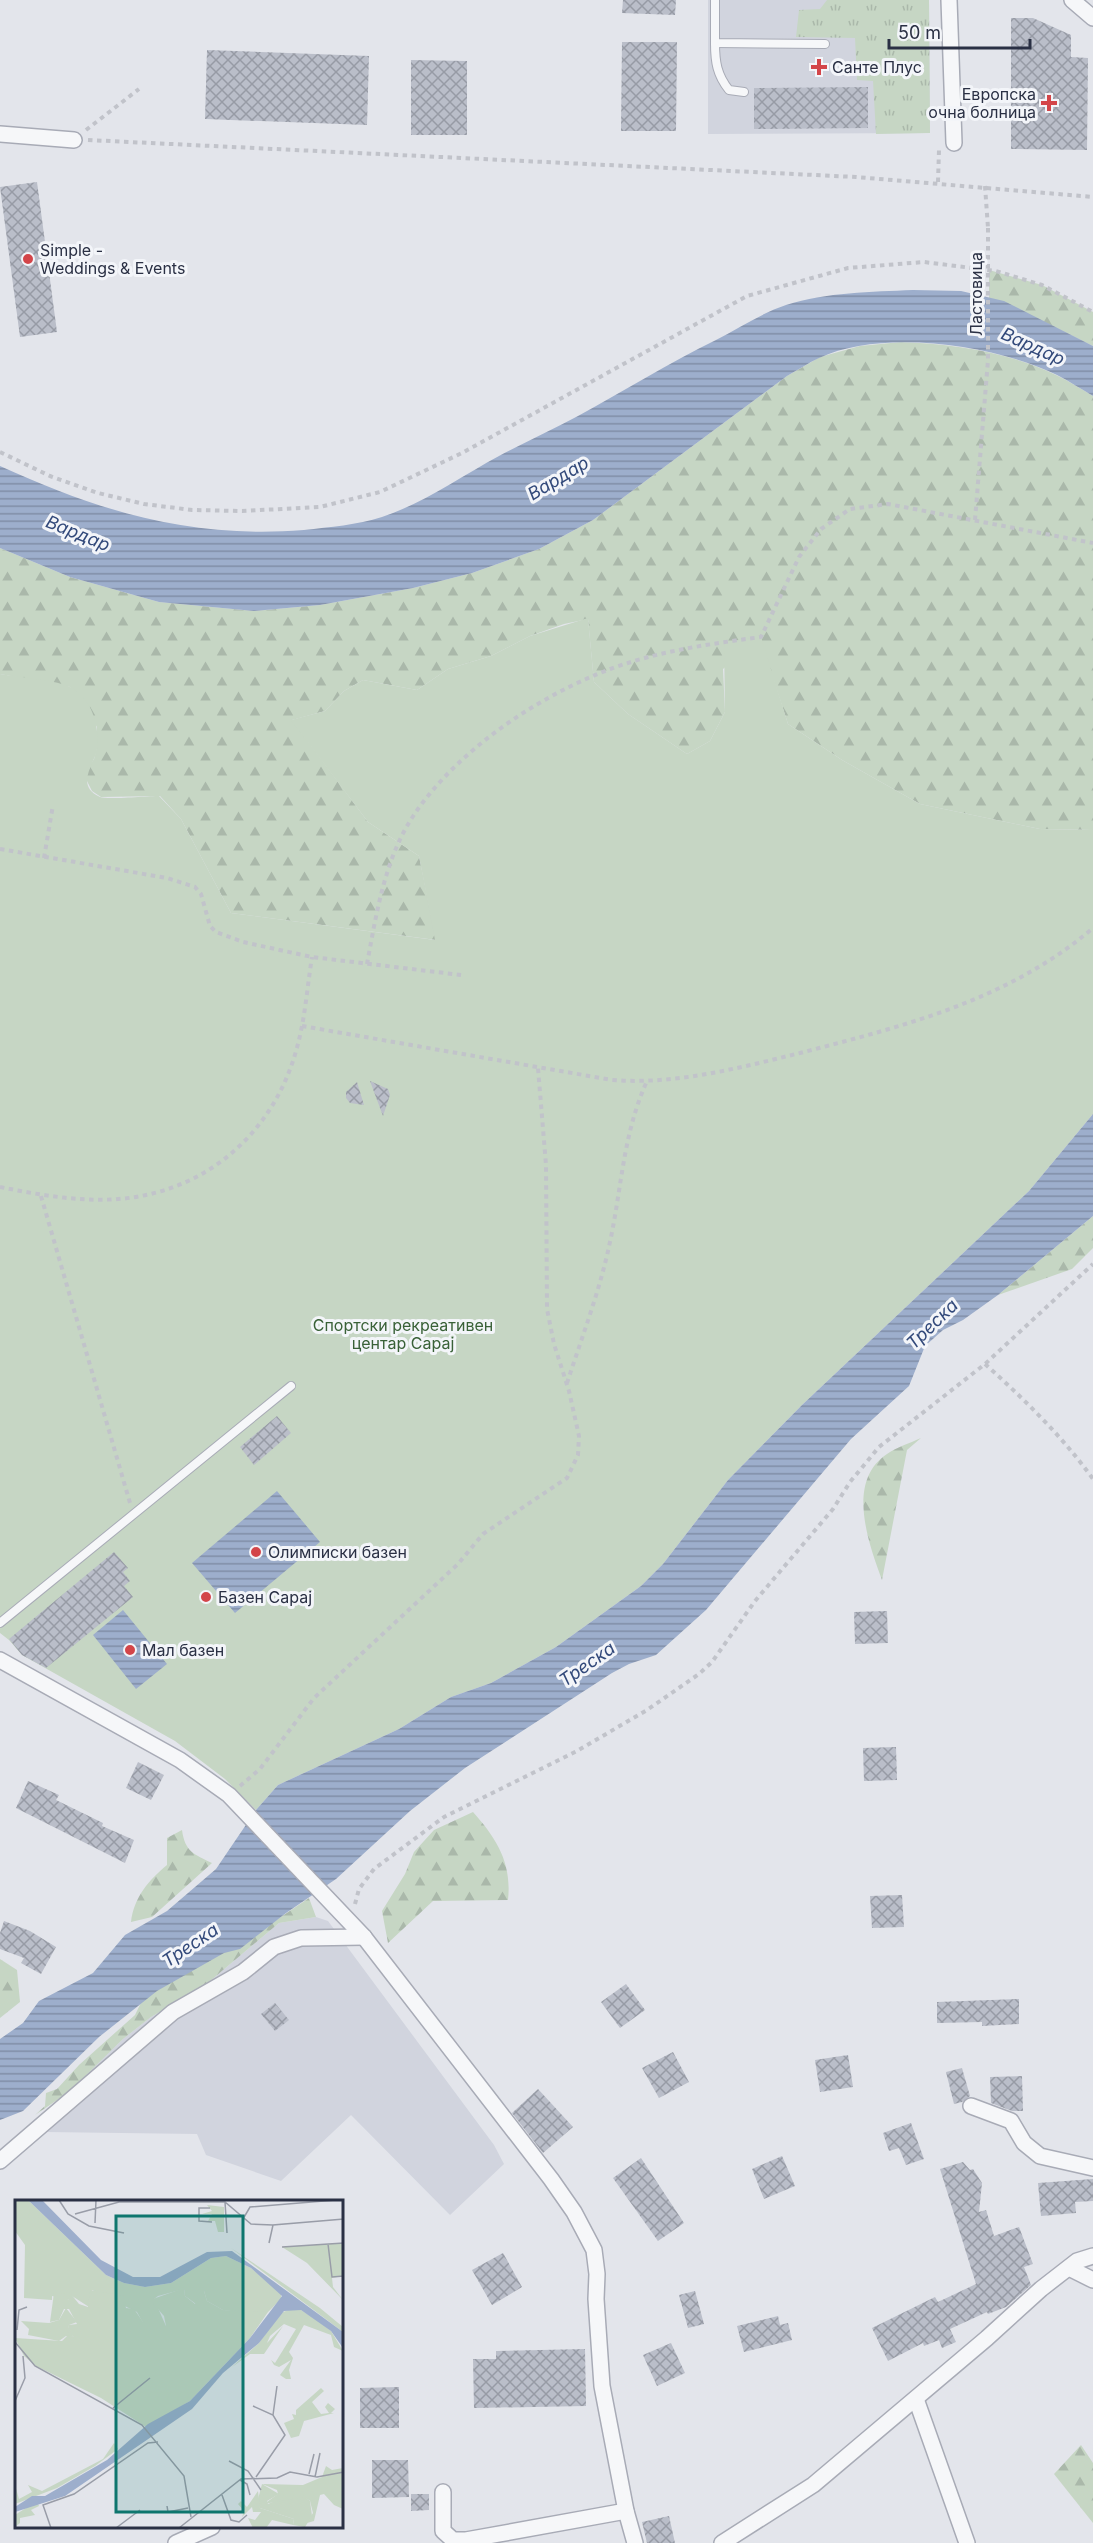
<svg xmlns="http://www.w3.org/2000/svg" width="1093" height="2543" font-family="Inter,sans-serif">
<defs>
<pattern id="grass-tufts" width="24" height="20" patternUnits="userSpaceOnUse" patternTransform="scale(1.5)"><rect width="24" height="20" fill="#c6d6c4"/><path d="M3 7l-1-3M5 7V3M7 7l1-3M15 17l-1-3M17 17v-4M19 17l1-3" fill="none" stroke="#aab8aa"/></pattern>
<pattern id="forest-firs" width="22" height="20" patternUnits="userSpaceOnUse" patternTransform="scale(1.5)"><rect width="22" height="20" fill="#c6d6c4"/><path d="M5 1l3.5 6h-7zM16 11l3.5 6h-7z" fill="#aab8aa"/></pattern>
<pattern id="water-rules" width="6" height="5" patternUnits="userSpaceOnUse" patternTransform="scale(1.5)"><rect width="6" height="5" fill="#9daecc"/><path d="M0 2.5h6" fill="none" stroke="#808ea7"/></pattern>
<pattern id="building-cross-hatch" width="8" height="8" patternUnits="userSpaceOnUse" patternTransform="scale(1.5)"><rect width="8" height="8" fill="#babec9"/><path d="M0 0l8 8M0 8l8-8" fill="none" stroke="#979ba5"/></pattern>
</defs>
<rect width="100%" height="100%" fill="#e3e5eb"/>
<g fill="#d1d4de">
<path d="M708,0H929L930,133L708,134Z"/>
<path d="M316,1917L328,1921L494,2145L504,2164L450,2215L351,2115L281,2181L206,2155L197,2134L46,2132V2114L123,2039L151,2017L203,1987L279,1923Z"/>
</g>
<path fill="url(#grass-tufts)" d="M827,0H929L930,133L876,134L873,81L857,80L855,38L796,37L799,10L820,9Z"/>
<g fill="url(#forest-firs)">
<path d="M989,270L1042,285L1093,312V346L1004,302L989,298Z"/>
<path d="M901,342C954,344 1008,352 1056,375C1069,381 1081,389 1093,396V830L1040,829L920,804L842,760L788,724L760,638L723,669L725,712L710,741L687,754L628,714L594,682L588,619L564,624L530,636L491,656L448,669L417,690L363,680L344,691L325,711L292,720L368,822L419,856L436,940L231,913L181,819L160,796L101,797L92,791L87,781V770L94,759L97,747V727L70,687L0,674V548L70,577L159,602L254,611L320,605L413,588L472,573L539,549L593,520L787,376L820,357L860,346Z"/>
<path d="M1093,1216V1248L1072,1269L998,1295Z"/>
<path d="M921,1438L907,1450L882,1580C868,1542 846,1481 887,1454C897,1447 910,1443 921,1438Z"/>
<path d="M473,1812C497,1839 512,1863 508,1900L433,1901L388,1943L382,1911L405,1874L414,1852L434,1830Z"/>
<path d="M182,1830C185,1852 194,1854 212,1863L152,1917L131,1922C134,1897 149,1880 167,1865V1838Z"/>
<path d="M309,1898L316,1917L279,1923L203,1987L151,2017L123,2039L69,2092L35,2115L45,2106L46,2093L57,2089L79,2065L135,2015L148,1988L248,1939Z"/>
<path d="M0,1959L17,1970L20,2002L0,2018Z"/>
<path d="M1081,2445L1093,2463V2523L1054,2474Z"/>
</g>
<path fill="#c6d6c4" d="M588,618L594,682L628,714L687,754L710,741L725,712L724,642L761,637L788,724L842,760L920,804L1040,829L1093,830V1114L1029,1191L802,1405L728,1480L663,1564L641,1586L556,1647L491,1683L451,1697L399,1729L278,1785L256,1810L225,1779L175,1741L22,1655L9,1640L0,1633V674C18,677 58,680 72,688C92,699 100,727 97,749C95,764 74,785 100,797C107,800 148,796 159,796L181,819L231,913L435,940L419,856L368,822L291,720L325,711L344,691L363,680L417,690L448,669L491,656L530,636Z"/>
<g fill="url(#water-rules)">
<path d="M913,290L961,291L1004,301L1093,346V396C1081,389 1069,381 1057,375C996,345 883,328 819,358C808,363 798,370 787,376L593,520L539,549L472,573L413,588L320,605L254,611L159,602L70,577L0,548V466C101,512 192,539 304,530C330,527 357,525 382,517C424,503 460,477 499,456C525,442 552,430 578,416C624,391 669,363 716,340C739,328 762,313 786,305C827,292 871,292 913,290Z"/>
<path d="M1093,1114V1216L998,1295L963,1320L943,1330L925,1346L909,1386L851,1439L706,1610L656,1655L629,1664L612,1673L465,1768L410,1811L336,1879L286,1913L240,1949L224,1953L157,1991L99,2037L23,2111L0,2120V2039L23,2023L39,2001L93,1973L125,1935L167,1911L216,1869L256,1810L278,1785L399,1729L451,1697L491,1683L556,1647L641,1586L663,1564L728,1480L802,1405L1029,1191Z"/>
<path d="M277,1491L320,1542L235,1613L192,1563Z"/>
<path d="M123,1610L167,1664L136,1689L93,1635Z"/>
</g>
<g fill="url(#building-cross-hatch)">
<path d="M623,0H676L675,15L622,13Z"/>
<path d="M1011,18H1033L1071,35V57L1088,58L1087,150L1011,149Z"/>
<path d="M622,42H677L676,131H621Z"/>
<path d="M207,50L369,56L367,125L205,119Z"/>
<path d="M411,60L467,61V135H411Z"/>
<path d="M868,87V128L754,129V88Z"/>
<path d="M37,182L57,332L20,337L0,187Z"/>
<path d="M370,1081L388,1089L390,1095L383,1116Z"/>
<path d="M357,1082L364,1105L350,1103L346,1098V1092Z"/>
<path d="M277,1416L291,1433L254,1465L240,1447Z"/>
<path d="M114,1552L128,1568L123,1572L130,1581L124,1586L133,1597L46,1668L22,1655L9,1639Z"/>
<path d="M887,1611L888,1643L855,1644L854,1612Z"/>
<path d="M896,1747L897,1780L864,1781L863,1748Z"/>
<path d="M138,1762L164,1775L151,1800L126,1788Z"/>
<path d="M28,1781L59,1795L56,1800L103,1823L102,1826L134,1840L125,1863L16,1808Z"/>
<path d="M902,1895L904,1927L872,1928L870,1896Z"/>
<path d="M4,1921L30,1931L56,1947L41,1974L21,1963L24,1958L0,1949V1933Z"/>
<path d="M626,1984L645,2010L620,2028L601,2002Z"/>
<path d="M1019,1999V2024L982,2026V2022L937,2023V2002Z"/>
<path d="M275,2003L289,2020L275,2031L261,2014Z"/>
<path d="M673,2052L689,2082L659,2098L642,2068Z"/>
<path d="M848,2055L853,2087L820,2092L815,2060Z"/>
<path d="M962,2068L970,2096L962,2102L954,2104L946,2072Z"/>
<path d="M1022,2076L1023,2111H1012L991,2103L990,2077Z"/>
<path d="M538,2089L573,2127L543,2153L512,2113Z"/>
<path d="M911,2123L924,2159L906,2165L899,2148L889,2151L883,2133Z"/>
<path d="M782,2156L795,2186L764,2199L752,2169Z"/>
<path d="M641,2158L684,2223L658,2241L613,2178Z"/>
<path d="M963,2162L970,2170L973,2169L982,2183L979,2212L986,2210L994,2236L1019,2227L1033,2264L1024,2267L1031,2285L1006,2307L988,2314L987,2312L950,2329L956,2342L942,2348L939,2340L924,2346L923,2343L888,2361L872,2328L935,2297L938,2302L976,2284L940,2169Z"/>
<path d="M1093,2179V2201L1075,2202L1076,2213L1041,2216L1038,2183Z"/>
<path d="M503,2253L522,2287L492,2305L472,2270Z"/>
<path d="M695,2291L704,2324L688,2328L679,2295Z"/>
<path d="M778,2316L780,2325L788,2323L792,2340L744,2352L737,2326Z"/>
<path d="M671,2343L685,2373L657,2386L643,2355Z"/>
<path d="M585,2349L586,2406L474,2408L473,2359H496V2351Z"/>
<path d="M399,2387V2428H360V2388Z"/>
<path d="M372,2460H408L409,2497L372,2498Z"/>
<path d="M411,2494H429V2510L411,2511Z"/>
<path d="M669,2516L675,2543H647L642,2522Z"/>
</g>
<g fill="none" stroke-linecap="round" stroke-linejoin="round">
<defs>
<g id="lane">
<path d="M715,0V43L825,44"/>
<path d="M715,43C715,62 717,75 729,90L744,92"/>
<path d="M0,1623L291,1386"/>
</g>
<g id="street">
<path d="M949,0L954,143"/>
<path d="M1072,0L1093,18"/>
<path d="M0,134L74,140"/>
<path d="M0,1660L180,1760L229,1795L364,1937L551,2179L574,2212L594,2250L597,2274L596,2299L602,2386L626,2511L635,2543"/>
<path d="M971,2106L1011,2121L1024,2143L1040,2156L1093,2168"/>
<path d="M0,2161L173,2012L243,1972L274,1947L301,1938L364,1937"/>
<path d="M1069,2268L1093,2280"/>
<path d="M916,2399L967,2543"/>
<path d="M443,2492V2531L453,2540H466L626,2511"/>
<path d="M176,2543L212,2527"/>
<path d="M722,2543L813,2485L987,2338L1041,2289L1077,2261L1093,2256"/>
</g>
</defs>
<use href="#lane" stroke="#a8abb6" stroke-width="10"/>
<use href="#street" stroke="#a8abb6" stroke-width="18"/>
<g stroke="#c1c3ca" stroke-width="4" stroke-dasharray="4.5 4.5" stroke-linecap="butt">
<path d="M86,130L139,89"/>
<path d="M88,140L856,177L1093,197"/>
<path d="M938,182L939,150"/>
<path d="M985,186L988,228"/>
<path d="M0,452L50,476L98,493L144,504L192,510L242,511L320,507L380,492L462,453L747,296L848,268L924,262L996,271L1042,285L1093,312"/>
<path d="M975,520L988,360"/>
<path d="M0,849L167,878L195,887L201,894L210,926L216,932L243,942L312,957L461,975"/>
<path d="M44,858L53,805"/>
<path d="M367,964C376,916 384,863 410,821C456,748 550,687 631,662C673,649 717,643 761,637L799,557L821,529L850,509L888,504L1093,543"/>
<path d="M302,1026L612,1080C675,1085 739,1068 800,1053C904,1026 1009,1000 1093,928"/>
<path d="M0,1187C45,1196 95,1205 141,1196C217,1182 275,1126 296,1051C305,1021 307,988 312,957"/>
<path d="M41,1196L130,1503"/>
<path d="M985,1364C1024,1399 1062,1436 1093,1479"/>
<path d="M567,1383C582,1337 600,1290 610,1242C622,1186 623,1134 647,1081"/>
<path d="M240,1786L260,1769L314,1698L458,1564L483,1534L567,1478L578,1455L579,1436L569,1391L554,1344L547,1309L546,1165L538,1068"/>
<path d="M355,1904L359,1889L374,1869L444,1817L577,1751L647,1710L699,1674L712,1662L755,1601L833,1509L850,1482L879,1447L985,1364L1093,1264"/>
</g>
<use href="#lane" stroke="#f6f7f9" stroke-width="8"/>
<use href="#street" stroke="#f6f7f9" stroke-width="15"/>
<path stroke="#c1c3ca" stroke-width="4" stroke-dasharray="4.5 4.5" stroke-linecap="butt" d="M988,228V360"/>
</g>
<g fill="#d34549" stroke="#f3f5f9" stroke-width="2">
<path d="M816 58h6v6h6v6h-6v6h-6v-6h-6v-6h6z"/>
<path d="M1046 94h6v6h6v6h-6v6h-6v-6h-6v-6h6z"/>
<circle cx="28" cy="259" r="6"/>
<circle cx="256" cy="1552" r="6"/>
<circle cx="206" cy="1597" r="6"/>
<circle cx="130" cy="1650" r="6"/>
</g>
<g text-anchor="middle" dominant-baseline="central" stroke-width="6" stroke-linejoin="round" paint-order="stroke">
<g font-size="16" fill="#2a3044" stroke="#f3f5f9" text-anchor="start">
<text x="832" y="67">Санте Плус</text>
<text x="1036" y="94" text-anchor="end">Европска<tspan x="1036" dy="18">очна болница</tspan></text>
<text x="40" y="250">Simple -<tspan x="40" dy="18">Weddings &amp; Events</tspan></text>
<text x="268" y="1552">Олимписки базен</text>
<text x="218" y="1597">Базен Сарај</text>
<text x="142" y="1650">Мал базен</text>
</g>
<g font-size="16" fill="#2a3044" stroke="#f3f5f9">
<text transform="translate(976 294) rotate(-90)">Ластовица</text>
</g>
<g font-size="16" fill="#396137" stroke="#f3f5f9">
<text x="403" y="1325">Спортски рекреативен<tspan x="403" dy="18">центар Сарај</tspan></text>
</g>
<g font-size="18" font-style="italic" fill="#32497a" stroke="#f3f5f9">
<text transform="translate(1033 346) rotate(24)">Вардар</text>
<text transform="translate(558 478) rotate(-31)">Вардар</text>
<text transform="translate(78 533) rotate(22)">Вардар</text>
<text transform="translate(932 1324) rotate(-44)">Треска</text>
<text transform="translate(587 1664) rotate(-35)">Треска</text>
<text transform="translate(190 1945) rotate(-34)">Треска</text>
</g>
</g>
<g transform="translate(15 2200)">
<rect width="328" height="328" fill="#e3e5eb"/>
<path d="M192,5L209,7V32H203L200,21H193L197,14H187L197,11ZM328,43V76L317,78L318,87L328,100L292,63L267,47ZM306,188L309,191L297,202L306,214L314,213L310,207L313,203L320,209L316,213H319L289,221L284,236L276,238L269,223L279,219L277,214L281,215V210ZM247,284L264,294L252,301L253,304L267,298L289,296L295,301L297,316L290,327L278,325L279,319L245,308L242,303Z" fill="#c6d6c4"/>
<path d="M0,0H13L91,75L109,83L130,87L156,83L196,58L211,56L236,68L266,94V99L253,112L232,113L208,110L192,101L189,91L181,104L170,96L169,89L143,96L139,99L154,133L128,123L122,112L77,90L74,107L57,96L53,100L37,96V100L9,98L10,45L0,31ZM216,48L305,108L328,127V132ZM51,108L62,122L54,125L53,131L59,137L51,136L44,141L13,135L14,129L6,121L34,123L44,120ZM276,109L286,110L305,122L316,131L328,151L319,147L316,135L289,125L274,152L278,158L274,170L276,179H271L265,175L276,160L264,167L259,165L256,160L260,163L281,129L269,124L255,136L252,143L268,126L249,154H235L217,167L244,143L263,114ZM99,243L103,249L80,266L42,288L0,304V285L4,299L17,292L13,285L27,291L88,259ZM311,266L317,270L328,268V309L319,305L309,294L305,295L299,321L292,323L298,313L295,301L289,297L249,304L263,294L262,290L247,284L288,285L307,277ZM243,291L245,308L279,319L278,325L257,320L251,328H238L233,318L240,320L246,312H238L237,307L227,317L229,311L223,304L226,301L232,307ZM22,301L24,306L16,310L20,315L5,318V323L0,327V315Z" fill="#c6d6c4"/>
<path d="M169,88L170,96L180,104L185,91H189L192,101L208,110L253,112L235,138L175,201L131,227L86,198L21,166L9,156L0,138L47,141L53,135L59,137L52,132L54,125L62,124L54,109H49L44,120L35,122L39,93L50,94L53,100L56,94L64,104L73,107L75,90L109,96L111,108L119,109L128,122L151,126L149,116L135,100Z" fill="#c6d6c4"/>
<path d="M13,0H27L86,60L118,77H145L192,52L217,51L328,132V148L316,131L286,110L269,111L244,143L208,173L177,209L50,296L0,312V307L17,296H30L92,260L133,224L175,201L235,138L267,96L236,68L211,56L196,58L156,83L130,87L109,83L91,75Z" fill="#9daecc"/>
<path fill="none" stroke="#999da8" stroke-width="1.5" d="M44,0L53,14L74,26L109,33M210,2L212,33M195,8H184V21L197,22M60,14L104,2H210L236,24L258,25M228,19L235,7L321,0M80,23L81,0M254,43L258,25L329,19M313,44L317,77L329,76M267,47L329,43M2,130L4,110L12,107M0,142L20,166L127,225L169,276L176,317M0,201L10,178L8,156M238,206L258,215L270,235L241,277M98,208L135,178M258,215L262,186M214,261L233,271L246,290M294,274L299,254M300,277L305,253M225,280L232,284L235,295M207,295L216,320L224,322L232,315M152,306L153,312L173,308M36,328L28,305L59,294L133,243L143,242M101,328L125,310M164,328L226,279L262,278L275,272L302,277L329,272"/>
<path fill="#0f766e" fill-opacity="0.15" stroke="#0f766e" stroke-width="3" d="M101,16H228V312H101Z"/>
<rect width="328" height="328" fill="none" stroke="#2a3044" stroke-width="3"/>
</g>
<path d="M889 39v9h141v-9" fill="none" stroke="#2a3044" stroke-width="3"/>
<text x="898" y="39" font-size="18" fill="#2a3044" stroke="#f3f5f9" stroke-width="4.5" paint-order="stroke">50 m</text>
</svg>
